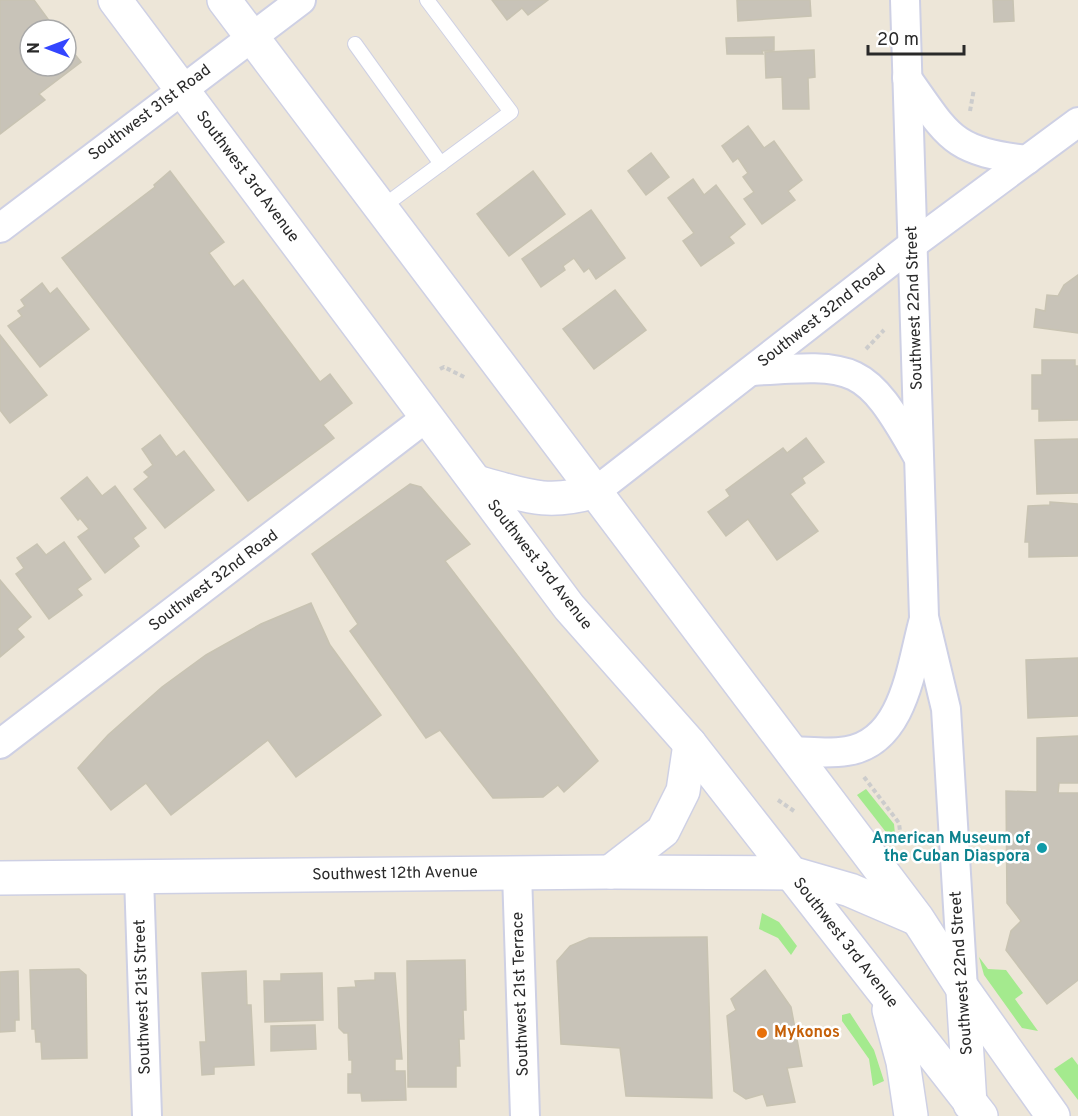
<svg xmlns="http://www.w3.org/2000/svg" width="1078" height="1116" font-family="Overpass,sans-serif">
<rect width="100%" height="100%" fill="#ede6d8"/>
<g fill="#a4ea8e">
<path d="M866,789L894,824L896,845L857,795Z"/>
<path d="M762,913L779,922L797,946L791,955L778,938L759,929Z"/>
<path d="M979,957L988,969L1006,970L1023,993L1015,999L1038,1031L1022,1028L984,975Z"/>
<path d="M850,1013L874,1050L884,1081L873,1086L869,1059L842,1021V1015Z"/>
<path d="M1072,1057L1078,1065V1100L1054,1069Z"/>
</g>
<g fill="#c8c3b8" stroke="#c8c3b2" stroke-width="1.5">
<path d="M0,0H34L56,30H30V66H66V43L81,62L39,94L45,100L0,134Z"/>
<path d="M492,0H548L528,15L522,8L507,20Z"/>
<path d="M737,0H810L811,16L738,21Z"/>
<path d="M993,0H1013L1014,21L994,22Z"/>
<path d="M774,37V50L762,51L763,54H727L726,38Z"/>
<path d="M814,50L815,77L808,78L809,109H783L782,77L766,78L765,52Z"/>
<path d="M748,126L764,148L774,141L802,180L788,191L795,200L762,224L744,199L754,192L743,177L748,173L738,158L733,162L722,146Z"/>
<path d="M651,153L669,177L646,195L628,171Z"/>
<path d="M170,171L224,242L209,253L234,287L243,280L320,382L330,374L352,403L323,425L334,438L248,501L62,258L155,187L154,185Z"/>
<path d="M533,171L565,214L509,256L477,214Z"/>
<path d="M693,179L704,195L716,185L745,224L729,237L734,243L701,266L683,241L694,233L668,198Z"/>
<path d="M591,210L625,258L596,279L589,268L584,272L574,258L563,266L565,270L541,287L522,259Z"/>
<path d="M1078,275V333L1034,327L1036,309L1045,311L1047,295L1058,296L1064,285Z"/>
<path d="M42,283L50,294L57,288L89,329L40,367L8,326L22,316L18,311L25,306L21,300Z"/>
<path d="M615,290L646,330L594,369L563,329Z"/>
<path d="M0,335L47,395L10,423L0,410Z"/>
<path d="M1042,360H1075V366H1078V420L1039,421V409H1032V375H1042Z"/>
<path d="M160,435L176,457L184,451L214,490L165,528L134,489L149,477L144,472L153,465L142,449Z"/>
<path d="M806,438L824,462L802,478L805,483L790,494L818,531L777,560L748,519L726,536L708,512L730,496L726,490L783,448L787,453Z"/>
<path d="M1078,439V493L1037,494L1035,440Z"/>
<path d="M87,477L102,496L115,486L146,528L133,538L139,546L105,573L78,537L89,529L80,518L78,520L61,498Z"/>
<path d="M410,484L421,487L470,544L445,561L598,761L564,792L558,785L543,797L493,798L440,730L426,738L350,631L358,624L312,554Z"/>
<path d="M1050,502L1078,504V556L1029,557V542H1025L1028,506L1050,505Z"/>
<path d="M64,542L91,579L77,589L82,595L49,619L16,574L24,568L17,558L37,544L46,555Z"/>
<path d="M0,580L31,617L17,629L24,637L0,657Z"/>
<path d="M311,603L330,645L381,715L296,777L268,740L171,815L146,783L111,810L78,768L108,735L162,687L206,655L261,624Z"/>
<path d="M1078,658V716L1028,718L1026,660Z"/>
<path d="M1078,736V783H1059L1058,793H1078V980L1047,1004L1006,950L1011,931L1021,921L1007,903L1006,791L1037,792V738Z"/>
<path d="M707,937L712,1098L626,1096L620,1048L561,1044L557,961L570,946L589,938Z"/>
<path d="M465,960L466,1010H463L464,1039H459L460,1066H456V1087H408L407,961Z"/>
<path d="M79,969L86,975L87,1058L42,1059L41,1042H36L35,1029H32L30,970Z"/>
<path d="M765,970L791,1007L802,1066L787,1068L795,1102L767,1106L763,1094L746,1099L734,1091L727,1016L736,1010L731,999Z"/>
<path d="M18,971L19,1020H15V1031L0,1032V972Z"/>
<path d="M246,971L247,1005H251L254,1065L214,1067V1074L202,1075L200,1042H206L202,973Z"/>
<path d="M322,973L323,1020L265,1022L264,981H281V974Z"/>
<path d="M375,973H395L402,1059H395V1071H405L406,1100L362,1101L361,1093H348V1074H352V1060H349L348,1033H344L339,1028L338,988L356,987L355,981L375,980Z"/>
<path d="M315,1025L316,1049L271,1051V1026Z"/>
</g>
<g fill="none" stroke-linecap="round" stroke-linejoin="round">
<defs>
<g id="service">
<path d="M355,44L441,164"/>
<path d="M381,208L511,112L427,0"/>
</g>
<g id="minor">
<path d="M905,0L924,617L946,709L963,989"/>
<path d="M907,78C949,137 951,151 1027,160"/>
<path d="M0,228L301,0"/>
<path d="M752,371C856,364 865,363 917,455"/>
<path d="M596,491L912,245L1078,122"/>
<path d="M0,744L427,417"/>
<path d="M791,751C810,752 829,754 847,751C905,742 911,665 924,619"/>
<path d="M517,873L525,1116"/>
<path d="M139,877L147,1116"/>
</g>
<g id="secondary">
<path d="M115,0L569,607L690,744L981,1116"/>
<path d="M224,0L917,918L963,989L1053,1116"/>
<path d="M476,482C524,495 546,506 596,491"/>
<path d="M610,872L663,831L683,791L690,744"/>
<path d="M0,878L610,872L791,873L850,890L915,918"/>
<path d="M963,991L970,1104"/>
<path d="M889,1010L903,1062L911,1116"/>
</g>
</defs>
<use href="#service" stroke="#ced0e4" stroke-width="16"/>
<use href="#minor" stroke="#ced0e4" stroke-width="32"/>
<use href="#secondary" stroke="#ced0e4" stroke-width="36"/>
<g stroke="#ccc" stroke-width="4" stroke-dasharray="4.5 3" stroke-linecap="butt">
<path d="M970,111L974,89"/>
<path d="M866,349L884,330"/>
<path d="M440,369L444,367L466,378"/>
<path d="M864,777L899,823L901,839"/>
<path d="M778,800L794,811"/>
</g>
<use href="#service" stroke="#fff" stroke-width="14"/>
<use href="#minor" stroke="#fff" stroke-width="28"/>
<use href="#secondary" stroke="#fff" stroke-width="33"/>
</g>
<circle fill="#0f9aa8" stroke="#fff" stroke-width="2" cx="1042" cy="848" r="6"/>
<circle fill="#e8710a" stroke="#fff" stroke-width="2" cx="762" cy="1033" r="6"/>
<g text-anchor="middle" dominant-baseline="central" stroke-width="5" stroke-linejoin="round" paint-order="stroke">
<g font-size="16" fill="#292929" stroke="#fff">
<text transform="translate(150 113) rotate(-37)">Southwest 31st Road</text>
<text transform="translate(247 177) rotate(53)">Southwest 3rd Avenue</text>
<text transform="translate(915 308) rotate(-92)">Southwest 22nd Street</text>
<text transform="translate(822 316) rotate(-38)">Southwest 32nd Road</text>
<text transform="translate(539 565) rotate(52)">Southwest 3rd Avenue</text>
<text transform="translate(214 581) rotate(-37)">Southwest 32nd Road</text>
<text transform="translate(395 874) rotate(-1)">Southwest 12th Avenue</text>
<text transform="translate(845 943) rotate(52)">Southwest 3rd Avenue</text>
<text transform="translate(962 973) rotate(-94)">Southwest 22nd Street</text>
<text transform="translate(521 994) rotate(-92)">Southwest 21st Terrace</text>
<text transform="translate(143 997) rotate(-92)">Southwest 21st Street</text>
</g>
<g font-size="16" font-weight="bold" fill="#0d838f" stroke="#fff" text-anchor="end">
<text x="1030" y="839">American Museum of<tspan x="1030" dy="18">the Cuban Diaspora</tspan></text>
</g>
<g font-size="16" font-weight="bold" fill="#c56008" stroke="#fff" text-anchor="start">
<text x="774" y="1033">Mykonos</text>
</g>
</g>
<g transform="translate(48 48) rotate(270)"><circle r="28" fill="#ffffff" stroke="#a9a9a9" stroke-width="1.5"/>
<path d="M0-4.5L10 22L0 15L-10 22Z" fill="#3345ff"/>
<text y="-9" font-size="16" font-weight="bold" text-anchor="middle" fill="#292929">N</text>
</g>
<path d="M868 45v9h96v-9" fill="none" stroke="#292929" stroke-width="3"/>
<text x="877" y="45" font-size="18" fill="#292929" stroke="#ffffff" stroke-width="4.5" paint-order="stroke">20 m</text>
</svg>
